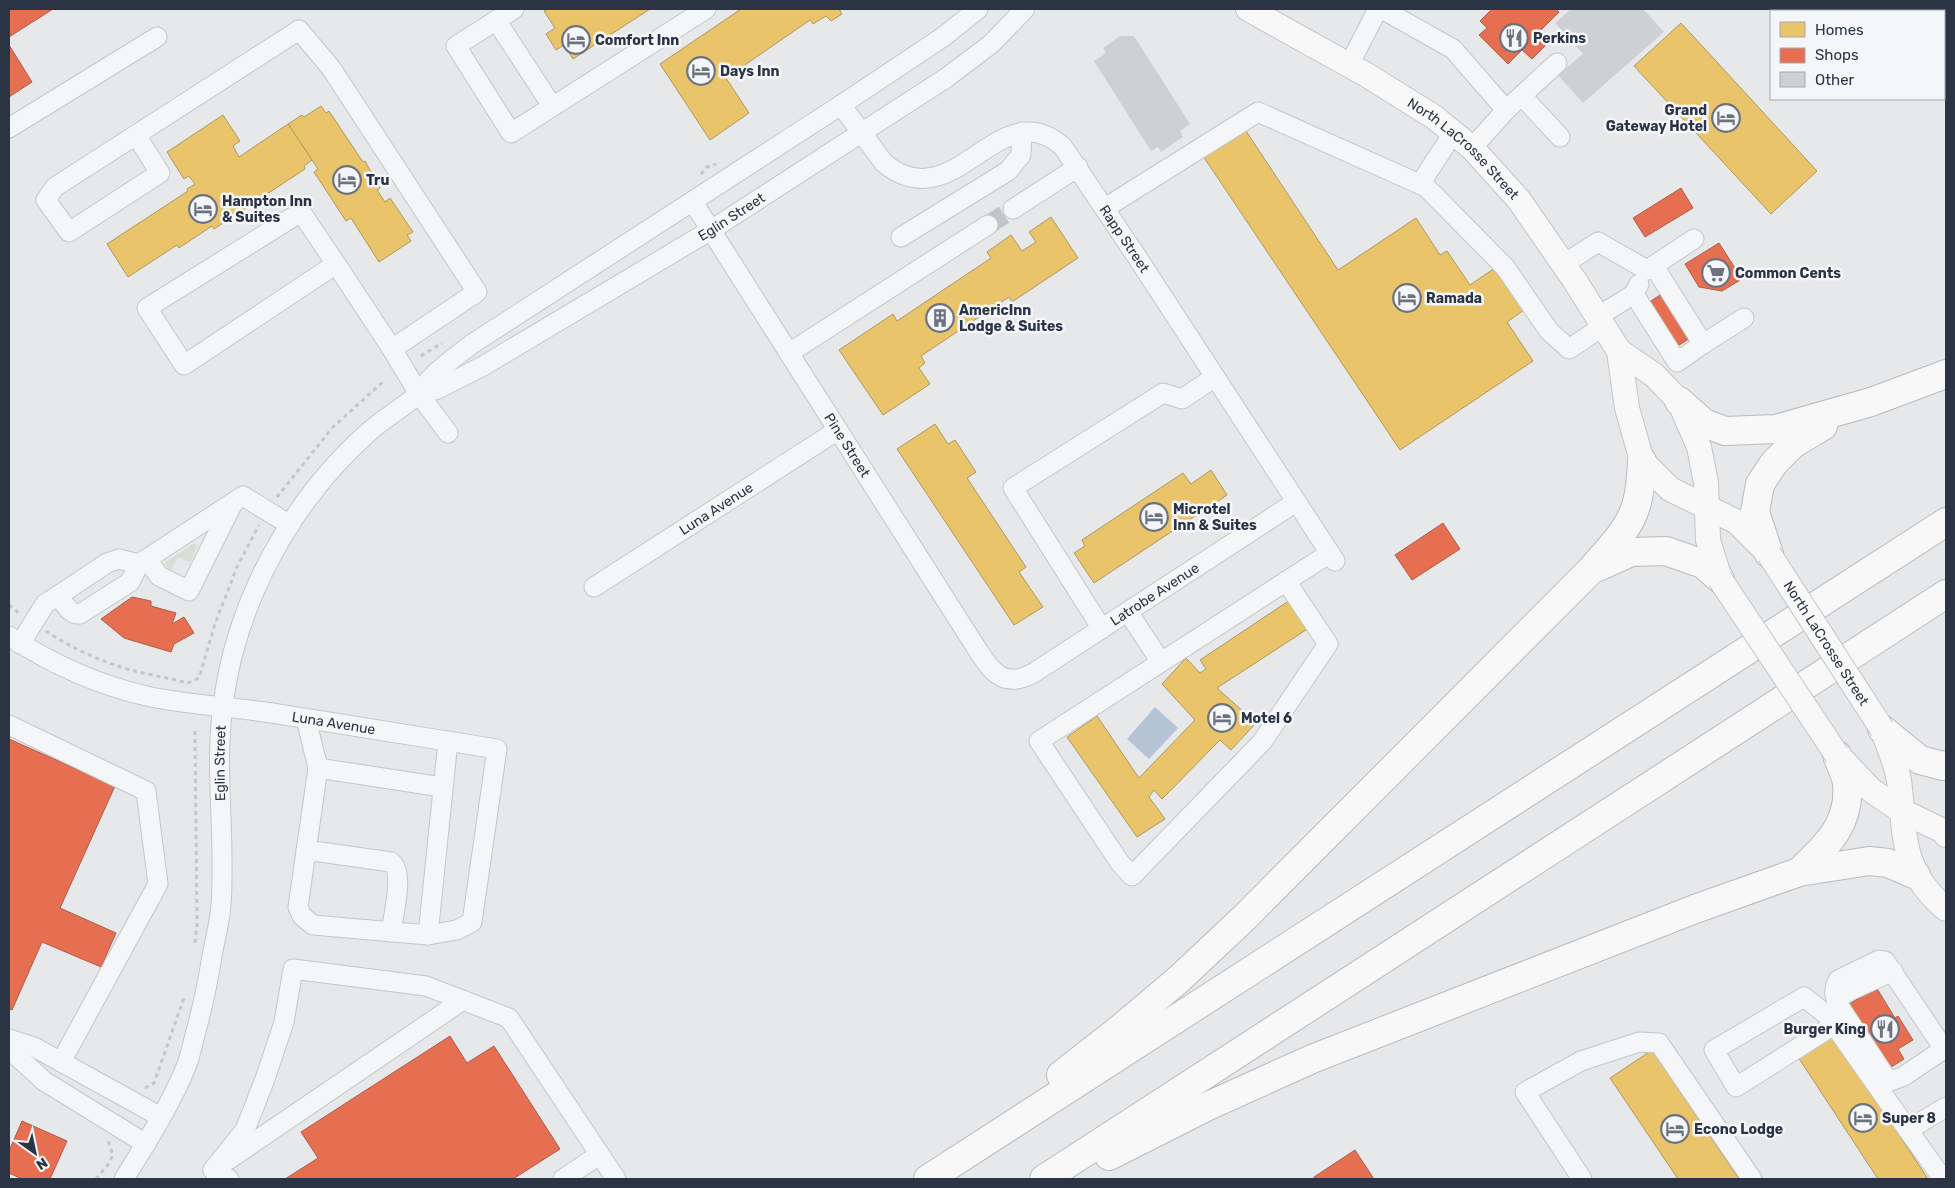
<svg xmlns="http://www.w3.org/2000/svg" width="1955" height="1188" font-family="Rubik,sans-serif">
<rect width="100%" height="100%" fill="#e6e8ea"/>
<path fill="#d6ded6" d="M193,544H196L197,546L191,561L189,562L178,557L171,570L166,566V562Z"/>
<path fill="#b4c4d5" d="M1155,707L1178,728L1149,759L1127,739Z"/>
<g fill="#e9c46a" stroke="#b0995f">
<path d="M548,9H650L573,59L564,45L556,50L546,34L555,28L544,11Z"/>
<path d="M741,9H839L842,14L831,21L826,16L813,24L810,20L726,78L749,113L710,140L660,64Z"/>
<path d="M1681,23L1817,171L1771,214L1634,66Z"/>
<path d="M321,106L326,113L329,111L363,162L365,161L380,188L377,190L385,202L390,198L413,232L407,235L411,241L379,262L351,218L346,221L314,172L318,169L288,124L302,115L304,117Z"/>
<path d="M223,115L240,141L233,146L239,157L288,124L312,160L304,166L305,169L214,229L212,226L179,248L177,245L128,277L107,244L188,191L187,189L195,184L189,176L184,179L167,152Z"/>
<path d="M1244,128L1338,270L1416,218L1440,255L1447,251L1470,285L1495,268L1524,310L1507,322L1533,361L1400,450L1203,156Z"/>
<path d="M1051,217L1078,258L1012,302L1009,297L921,356L925,363L919,368L930,384L883,415L839,350L893,314L897,321L991,258L987,252L1011,235L1022,251L1036,242L1029,232Z"/>
<path d="M935,424L948,444L955,440L976,472L967,478L1026,567L1019,572L1043,607L1014,625L897,449Z"/>
<path d="M1211,470L1227,495L1094,583L1074,553L1085,546L1082,540L1183,473L1191,484Z"/>
<path d="M1290,600L1309,628L1217,688L1256,723L1231,750L1220,740L1162,799L1154,790L1149,797L1165,819L1137,837L1067,737L1097,716L1139,778L1195,720L1162,684L1186,658L1200,673L1206,669L1200,660Z"/>
<path d="M1833,1034L1928,1179H1878L1798,1057Z"/>
<path d="M1652,1050L1739,1179H1678L1610,1078Z"/>
</g>
<g fill="#e76f51" stroke="#af5d4d">
<path d="M9,9H53L9,37Z"/>
<path d="M1492,9H1556L1559,12L1540,31L1550,41L1532,59L1522,50L1508,64L1479,35L1487,28L1480,21Z"/>
<path d="M9,45L32,82L9,97Z"/>
<path d="M1681,188L1693,208L1645,237L1633,218Z"/>
<path d="M1719,243L1742,279L1722,291L1699,287L1685,264Z"/>
<path d="M1666,291L1695,335L1676,347L1648,303Z"/>
<path d="M1443,523L1460,549L1412,580L1395,555Z"/>
<path d="M132,597L151,601V606L176,613L172,624L184,617L194,633L174,644L171,652L124,638L101,619Z"/>
<path d="M9,739L115,786L60,908L116,933L101,967L42,942L12,1010L9,1009Z"/>
<path d="M1876,987L1895,1018L1898,1016L1913,1040L1898,1049L1904,1059L1888,1069L1848,1005Z"/>
<path d="M450,1036L467,1063L494,1046L560,1149L513,1179H285L318,1158L301,1132Z"/>
<path d="M22,1121L67,1141L50,1179H22L9,1173V1151Z"/>
<path d="M1355,1150L1374,1179H1315L1314,1177Z"/>
</g>
<g fill="#ced0d3">
<path d="M1571,9H1643L1664,32L1583,103L1558,75L1583,54L1555,23Z"/>
<path d="M1120,36H1134L1190,124L1180,131L1183,137L1161,152L1158,147L1151,151L1094,61L1106,53L1103,48Z"/>
</g>
<g fill="none" stroke-linecap="round" stroke-linejoin="round">
<path stroke="#c1c4c9" stroke-width="19" stroke-dasharray="19 9" stroke-linecap="butt" d="M988,225L1013,209"/>
<defs>
<g id="minor">
<path d="M514,9L456,46L511,133L706,9"/>
<path d="M1382,9L1453,49L1506,110L1472,148"/>
<path d="M496,20L552,106"/>
<path d="M1349,65L1378,9"/>
<path d="M1522,96L1560,137"/>
<path id="s1" d="M841,105L884,163C955,222 999,89 1063,147L1135,254L1335,561"/>
<path d="M1506,110L1557,63"/>
<path d="M9,128L157,37"/>
<path d="M136,135L160,173L69,232L46,200L55,187L299,30L331,68L477,292L392,349"/>
<path d="M1420,184L1454,132"/>
<path id="s2" d="M693,202L970,638C988,665 999,693 1035,672L1296,502"/>
<path d="M1105,208L1258,112L1426,187L1505,267L1549,331L1569,349L1602,327"/>
<path d="M1013,209L1078,167"/>
<path d="M901,237L1008,171L1021,155L1022,132"/>
<path d="M336,264L301,212L147,308L184,365L336,264L392,349L419,394L448,433"/>
<path d="M1564,264L1598,242L1647,270L1694,239"/>
<path d="M1634,294L1677,362L1703,344L1654,266"/>
<path d="M1597,317L1634,294L1639,284"/>
<path d="M1703,344L1744,318"/>
<path d="M789,353L988,225"/>
<path id="s3" d="M419,394L438,389L483,366L711,230L946,78L991,44L1025,9"/>
<path d="M147,559L159,576L189,591L233,503"/>
<path d="M1286,581L1328,644L1262,742L1132,876L1120,863L1039,741L1330,553"/>
<path id="s4" d="M594,587L838,430"/>
<path d="M59,595C64,603 69,615 80,614L130,582L139,564"/>
<path d="M1128,612L1161,662"/>
<path d="M1102,629L1013,488L1163,393L1182,399L1215,377"/>
<path id="s5" d="M9,636C53,665 100,686 151,697C191,705 232,707 272,713C347,725 422,737 497,749L472,922L457,930L428,935"/>
<path d="M20,644L45,604L59,595L107,563L119,559L139,564L243,496L290,525"/>
<path d="M306,719L318,768"/>
<path d="M9,725L146,791L158,884L61,1062"/>
<path d="M442,787L318,768L298,907L302,916L313,925L428,935L448,741"/>
<path d="M306,850L391,862C405,872 393,916 391,932"/>
<path d="M1893,971L1845,993L1840,997L1839,1006L1885,1076L1891,1081L1904,1076L1944,1049"/>
<path d="M1839,1006C1834,997 1833,990 1838,980L1879,960L1885,961L1944,1049L1946,1048"/>
<path d="M1834,1025L1736,1087L1714,1050L1804,997L1828,1016L1908,1130"/>
<path d="M9,1039L34,1047L161,1117"/>
<path d="M9,1049L44,1081L146,1144"/>
<path d="M228,1160L463,1000"/>
<path d="M213,1170L245,1130L265,1079L284,1022L293,969L426,986L509,1018L616,1179"/>
<path d="M213,1170L229,1179"/>
<path id="s6" d="M124,1179C146,1143 170,1106 186,1067C190,1057 192,1046 195,1035C202,1009 208,983 212,956C215,939 220,922 221,905C226,839 214,771 223,705C236,601 292,499 371,430C385,418 402,408 416,396C422,391 426,383 431,378C443,365 458,355 472,344L841,105L943,37L978,9"/>
<path d="M563,1179L599,1155"/>
<path d="M1582,1179L1525,1092L1581,1061L1639,1042L1659,1043L1752,1179"/>
<path d="M1943,1179L1908,1130L1946,1107"/>
</g>
<g id="major">
<path id="s7" d="M1248,9L1365,74L1434,117L1472,148L1519,200L1575,281L1619,351L1654,375L1679,401L1699,447L1706,483L1708,540L1720,579"/>
<path d="M1619,351L1627,408L1642,461L1670,489L1737,522L1769,554"/>
<path d="M1882,729C1888,745 1896,763 1899,780C1906,835 1899,869 1946,909"/>
<path d="M1839,756L1871,790L1900,810L1943,831L1946,835"/>
</g>
<g id="highway">
<path d="M1679,401L1704,423L1725,431L1776,429L1871,402L1946,374"/>
<path d="M1769,554L1755,512L1760,484L1774,463L1793,444L1823,426"/>
<path d="M1598,567L1631,552L1666,551L1703,564L1720,579"/>
<path d="M1882,729L1920,760L1943,766L1946,765"/>
<path d="M1799,872C1826,846 1851,824 1847,784C1846,775 1840,764 1837,755"/>
<path d="M1061,1075L1121,1028L1178,980L1244,918L1591,570C1605,553 1624,535 1633,514C1640,498 1641,479 1642,461"/>
<path d="M1109,1156L1208,1106L1312,1059L1695,909L1799,872L1869,861L1888,863L1916,875"/>
<path d="M928,1179L1946,522"/>
<path d="M1044,1179L1946,594"/>
</g>
</defs>
<use href="#minor" stroke="#c4c6c8" stroke-width="21"/>
<use href="#major" stroke="#c2c5c8" stroke-width="26"/>
<use href="#highway" stroke="#b8bbbf" stroke-width="30"/>
<g stroke="#c5c6ca" stroke-width="3" stroke-dasharray="4 4" stroke-linecap="butt">
<path d="M701,174L707,167L716,164"/>
<path d="M421,356L442,343"/>
<path d="M277,497L332,428L385,380"/>
<path d="M9,605L20,614"/>
<path d="M46,631C71,648 102,662 131,670C150,675 169,678 188,683L199,678L215,624L237,567L259,525"/>
<path d="M195,731L197,925L195,943"/>
<path d="M145,1088L154,1083L185,995"/>
<path d="M96,1179L107,1166L113,1155L108,1141"/>
</g>
<use href="#minor" stroke="#f5f6f7" stroke-width="19"/>
<use href="#major" stroke="#f8f8f8" stroke-width="24"/>
<use href="#highway" stroke="#f8f8f8" stroke-width="28"/>
<defs>
<g id="major-bridge">
<path id="s8" d="M1769,554L1882,729"/>
<path d="M1720,579L1837,755"/>
</g>
</defs>
<use href="#major-bridge" stroke="#c2c5c8" stroke-width="26" stroke-linecap="butt"/>
<use href="#major-bridge" stroke="#f8f8f8" stroke-width="24"/>
</g>
<defs>
<symbol id="restaurant-ring" viewBox="-11 -11 22 22"><circle r="9.5" fill="#f4f6f9" stroke="#6c737f" stroke-width="1.5"/><path d="M-5-6h1v4h1v-4h1v4h1v-4h1v5L-1.5 .5V6h-2V.5L-5-1ZM5-6V6H3V1.5H1.5Q1.5-4 5-6Z" fill="#6c737f"/></symbol>
<symbol id="hotel-ring" viewBox="-11 -11 22 22"><circle r="9.5" fill="#f4f6f9" stroke="#6c737f" stroke-width="1.5"/><path d="M-6-4.5h1.5V1H6V5H4.5V3h-9V5H-6ZM-4 0a1.8 1.8 0 1 1 3.6 0ZM.5 0V-2.5h3Q6-2.5 6 0Z" fill="#6c737f"/></symbol>
<symbol id="supermarket-ring" viewBox="-11 -11 22 22"><circle r="9.5" fill="#f4f6f9" stroke="#6c737f" stroke-width="1.5"/><path d="M-6-5.5h2.5l.6 2H6L4.5 2H-2.5L-4.4-4H-6ZM-1.5 3.2a1.3 1.3 0 1 0 .1 0ZM3 3.2a1.3 1.3 0 1 0 .1 0Z" fill="#6c737f"/></symbol>
<symbol id="building-ring" viewBox="-11 -11 22 22"><circle r="9.5" fill="#f4f6f9" stroke="#6c737f" stroke-width="1.5"/><path d="M-4-6H4V6H1V3H-1V6H-4ZM-2.5-4.3h1.7v1.8h-1.7ZM.8-4.3h1.7v1.8H.8ZM-2.5-1h1.7V.8h-1.7ZM.8-1h1.7V.8H.8Z" fill="#6c737f"/></symbol>
</defs>
<g fill-rule="evenodd">
<use href="#restaurant-ring" x="1498" y="22" width="32" height="32"/>
<use href="#hotel-ring" x="560" y="24" width="32" height="32"/>
<use href="#hotel-ring" x="685" y="55" width="32" height="32"/>
<use href="#hotel-ring" x="1710" y="102" width="32" height="32"/>
<use href="#hotel-ring" x="331" y="164" width="32" height="32"/>
<use href="#hotel-ring" x="187" y="193" width="32" height="32"/>
<use href="#supermarket-ring" x="1700" y="257" width="32" height="32"/>
<use href="#hotel-ring" x="1391" y="282" width="32" height="32"/>
<use href="#building-ring" x="924" y="302" width="32" height="32"/>
<use href="#hotel-ring" x="1138" y="501" width="32" height="32"/>
<use href="#hotel-ring" x="1206" y="702" width="32" height="32"/>
<use href="#restaurant-ring" x="1869" y="1013" width="32" height="32"/>
<use href="#hotel-ring" x="1847" y="1102" width="32" height="32"/>
<use href="#hotel-ring" x="1659" y="1113" width="32" height="32"/>
</g>
<g text-anchor="middle" dominant-baseline="central" stroke-width="5" stroke-linejoin="round" paint-order="stroke">
<g font-size="14" font-weight="bold" fill="#2b3445" stroke="#f4f6f9" text-anchor="start">
<text x="1533" y="38">Perkins</text>
<text x="595" y="40">Comfort Inn</text>
<text x="720" y="71">Days Inn</text>
<text x="1707" y="110" text-anchor="end">Grand<tspan x="1707" dy="16">Gateway Hotel</tspan></text>
<text x="366" y="180">Tru</text>
<text x="222" y="201">Hampton Inn<tspan x="222" dy="16">&amp; Suites</tspan></text>
<text x="1735" y="273">Common Cents</text>
<text x="1426" y="298">Ramada</text>
<text x="959" y="310">AmericInn<tspan x="959" dy="16">Lodge &amp; Suites</tspan></text>
<text x="1173" y="509">Microtel<tspan x="1173" dy="16">Inn &amp; Suites</tspan></text>
<text x="1241" y="718">Motel 6</text>
<text x="1866" y="1029" text-anchor="end">Burger King</text>
<text x="1882" y="1118">Super 8</text>
<text x="1694" y="1129">Econo Lodge</text>
</g>
<g font-size="14" fill="#2b3445" stroke="#f4f6f9">
<text stroke="none"><textPath href="#s7" startOffset="258">North LaCrosse Street</textPath></text>
<text stroke="none"><textPath href="#s3" startOffset="360">Eglin Street</textPath></text>
<text stroke="none"><textPath href="#s1" startOffset="381">Rapp Street</textPath></text>
<text stroke="none"><textPath href="#s2" startOffset="288">Pine Street</textPath></text>
<text stroke="none"><textPath href="#s4" startOffset="145">Luna Avenue</textPath></text>
<text stroke="none"><textPath href="#s2" startOffset="745">Latrobe Avenue</textPath></text>
<text stroke="none"><textPath href="#s8" startOffset="106">North LaCrosse Street</textPath></text>
<text stroke="none"><textPath href="#s5" startOffset="340">Luna Avenue</textPath></text>
<text stroke="none"><textPath href="#s6" startOffset="436">Eglin Street</textPath></text>
</g>
</g>
<rect width="1955" height="1188" fill="none" stroke="#2b3445" stroke-width="20"/>
<rect x="1770" y="10" width="175" height="90" fill="#f4f6f9" stroke="#a4a8b1"/>
<rect x="1780" y="22" width="25" height="15" fill="#e9c46a" stroke="#a4a8b1"/>
<text x="1815" y="35" font-size="15" fill="#2b3445">Homes</text>
<rect x="1780" y="48" width="25" height="15" fill="#e76f51" stroke="#a4a8b1"/>
<text x="1815" y="60" font-size="15" fill="#2b3445">Shops</text>
<rect x="1780" y="72" width="25" height="15" fill="#ced0d3" stroke="#a4a8b1"/>
<text x="1815" y="85" font-size="15" fill="#2b3445">Other</text>
<g transform="translate(35 1153) rotate(147)" stroke="#f4f6f9" stroke-width="4" paint-order="stroke">
<path d="M0-4L9 19L0 12L-9 19Z" fill="#2b3445"/>
<text y="-8" font-size="14" font-weight="bold" text-anchor="middle" fill="#2b3445">N</text>
</g>
</svg>
